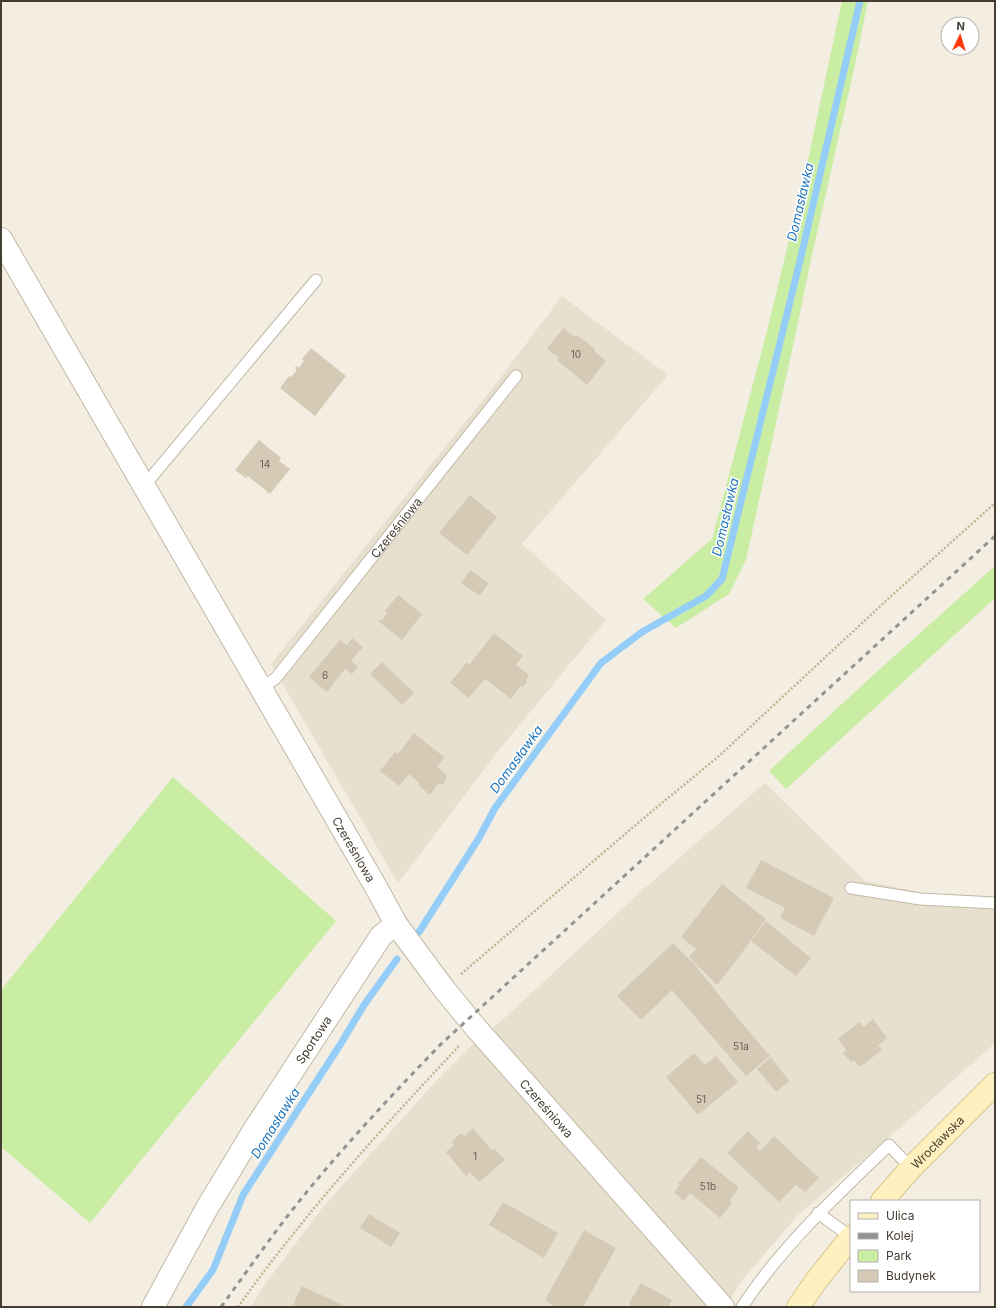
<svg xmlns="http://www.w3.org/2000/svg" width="996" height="1308" font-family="Inter,sans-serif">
<rect width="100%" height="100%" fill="#f3eee1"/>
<g fill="#e8e0ce">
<path d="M562,296L668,375L522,544L606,620L499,750L398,883L271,664L495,385Z"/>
<path d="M765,783L865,881L995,907V1043L887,1139L797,1216L739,1284L726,1307H251L263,1287L323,1207L437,1080L472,1045L508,1015L639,893Z"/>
</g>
<g fill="#caeda4">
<path d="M842,1H868L855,65L810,264L796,332L746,560L729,594L676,628L643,599L712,539L768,327L805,174Z"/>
<path d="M995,566V598L786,789L769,771L881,668Z"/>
<path d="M173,777L336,921L90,1223L1,1147V990Z"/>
</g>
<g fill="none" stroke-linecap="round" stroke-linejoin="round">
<g stroke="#94cdf8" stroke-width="7">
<path d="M419,932L479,838L495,808L601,663L642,632L706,596L722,579L800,261L860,1"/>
<path d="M186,1307L213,1270L243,1195L285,1130L340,1045L364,1005L397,959"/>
</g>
</g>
<g fill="#d5cab5">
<path d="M563,328L575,337L577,335L595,349L594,351L606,361L587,385L557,360L559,358L547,349Z"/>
<path d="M311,348L346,376L315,416L280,388L289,376L291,377L297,370L295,368L296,366L299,368L304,361L302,359Z"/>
<path d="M259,440L281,458L279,461L290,469L270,494L248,476L246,478L235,470Z"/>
<path d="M470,495L497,517L467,555L439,533Z"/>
<path d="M470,570L489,583L480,596L461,583Z"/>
<path d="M398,595L422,614L402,640L378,621L379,619L381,621L387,613L385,611Z"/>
<path d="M494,633L523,656L516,665L529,675L527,678V682L524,686H520L511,699L485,679L469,698L450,683L467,662L469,665Z"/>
<path d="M352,638L363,647L351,661L358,666L352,674L345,669L327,692L309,677L340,640L347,645Z"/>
<path d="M382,662L414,693L402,705L370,674Z"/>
<path d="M414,733L444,757L437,767L446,774V780L443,784H438L430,795L419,786L420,784L409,774L399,786L380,771L395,752L398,754Z"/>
<path d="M761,860L834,898L814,936L780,918L785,908L746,888Z"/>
<path d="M722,884L766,919L736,961L717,985L689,957L696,949L681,937Z"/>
<path d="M766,921L811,958L796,976L751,941Z"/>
<path d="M673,943L695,965L736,1016L770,1056L746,1076L672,990L641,1020L617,996Z"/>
<path d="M873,1019L887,1038L878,1045L882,1050L860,1067L854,1060L851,1062L843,1053L846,1050L838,1039L859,1022L864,1027Z"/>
<path d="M694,1053L705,1065L716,1056L738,1082L698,1115L666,1077Z"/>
<path d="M771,1057L789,1081L776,1092L757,1069Z"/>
<path d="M473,1128L492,1150L494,1148L505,1160L479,1182L470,1172L466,1176L446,1152L454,1145L451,1142L461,1133L464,1136Z"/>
<path d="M748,1131L760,1143L756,1146L760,1151L774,1136L819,1178L805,1192L796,1185L779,1202L727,1153Z"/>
<path d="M701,1157L739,1188L729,1201L732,1203L720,1218L690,1193L684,1201L674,1192L680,1185L678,1184Z"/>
<path d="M503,1202L558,1233L544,1258L489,1225Z"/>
<path d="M369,1214L400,1233L391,1247L360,1228Z"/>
<path d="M584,1230L616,1248L583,1307H555L545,1300Z"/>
<path d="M641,1283L672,1300L668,1307H629L631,1304L629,1303Z"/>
<path d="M302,1286L347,1307H292Z"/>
</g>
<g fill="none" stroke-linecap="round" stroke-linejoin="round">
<defs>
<g id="service">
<path d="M144,486L316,280"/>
<path id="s1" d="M261,689L276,678L516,376"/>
<path d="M851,888L920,899L995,903"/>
<path d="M818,1213L851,1237"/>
<path d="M742,1307C782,1246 836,1196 889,1145L911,1168"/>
</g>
<g id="minor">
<path id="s2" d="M1,239L376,887L396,924L444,989L476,1028L723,1307"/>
<path id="s3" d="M153,1307L207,1208L256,1127L381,936L396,924"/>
</g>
<g id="secondary">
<path id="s4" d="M882,1201L911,1168L995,1084"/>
<path d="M798,1307L816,1281L851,1237"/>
</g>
</defs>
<use href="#service" stroke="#c1b9a6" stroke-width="13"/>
<use href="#minor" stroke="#c1b9a6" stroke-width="24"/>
<use href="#secondary" stroke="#d8c68a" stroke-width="24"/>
<g stroke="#c3b392" stroke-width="2.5" stroke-dasharray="2 2" stroke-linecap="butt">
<path d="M461,974L651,812L719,756L889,598L995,503"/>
<path d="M238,1307C304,1214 382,1128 460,1045"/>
</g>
<use href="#service" stroke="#fff" stroke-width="11"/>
<use href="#minor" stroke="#fff" stroke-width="22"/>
<use href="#secondary" stroke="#fff1bf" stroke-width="22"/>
<path stroke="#939393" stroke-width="3" stroke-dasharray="5 5" stroke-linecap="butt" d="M221,1307C245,1274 268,1241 293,1209C339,1151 389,1098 440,1045L995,536"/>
</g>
<g text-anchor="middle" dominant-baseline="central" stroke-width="3" stroke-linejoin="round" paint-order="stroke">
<g font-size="10" fill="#686052">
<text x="576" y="354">10</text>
<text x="265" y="464">14</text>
<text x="325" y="675">6</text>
<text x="741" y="1046">51a</text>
<text x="701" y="1099">51</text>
<text x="475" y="1156">1</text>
<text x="708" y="1186">51b</text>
</g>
<g font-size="12" fill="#443d31" stroke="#fff">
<text stroke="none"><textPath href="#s1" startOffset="211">Czereśniowa</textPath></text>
<text stroke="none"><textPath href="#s2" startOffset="705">Czereśniowa</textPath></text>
<text stroke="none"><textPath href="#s3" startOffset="312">Sportowa</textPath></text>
<text stroke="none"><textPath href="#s2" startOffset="1029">Czereśniowa</textPath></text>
<text stroke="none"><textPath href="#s4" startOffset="81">Wrocławska</textPath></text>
</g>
<g font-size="13" font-style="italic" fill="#1f75bb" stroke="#fff">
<text transform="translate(800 202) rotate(-77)">Domasławka</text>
<text transform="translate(725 517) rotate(-77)">Domasławka</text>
<text transform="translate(516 759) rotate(-54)">Domasławka</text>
<text transform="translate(275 1123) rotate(-58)">Domasławka</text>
</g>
</g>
<rect width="996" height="1308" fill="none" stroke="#443d31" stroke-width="4"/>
<rect x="850" y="1200" width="130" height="92" fill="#ffffff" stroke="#b4b1ad"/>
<rect x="858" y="1213" width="20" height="6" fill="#fff1bf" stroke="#b4b1ad"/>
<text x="886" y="1220" font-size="12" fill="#443d31">Ulica</text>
<rect x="858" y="1233" width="20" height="6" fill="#939393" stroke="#b4b1ad"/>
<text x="886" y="1240" font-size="12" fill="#443d31">Kolej</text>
<rect x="858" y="1250" width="20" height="12" fill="#caeda4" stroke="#b4b1ad"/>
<text x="886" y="1260" font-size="12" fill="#443d31">Park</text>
<rect x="858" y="1270" width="20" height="12" fill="#d5cab5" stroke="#b4b1ad"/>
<text x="886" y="1280" font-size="12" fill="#443d31">Budynek</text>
<g transform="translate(960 36) rotate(4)"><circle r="19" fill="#ffffff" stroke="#b4b1ad"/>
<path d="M0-3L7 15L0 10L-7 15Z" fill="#ff370c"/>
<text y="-6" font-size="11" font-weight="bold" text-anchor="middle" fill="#443d31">N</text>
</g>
</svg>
